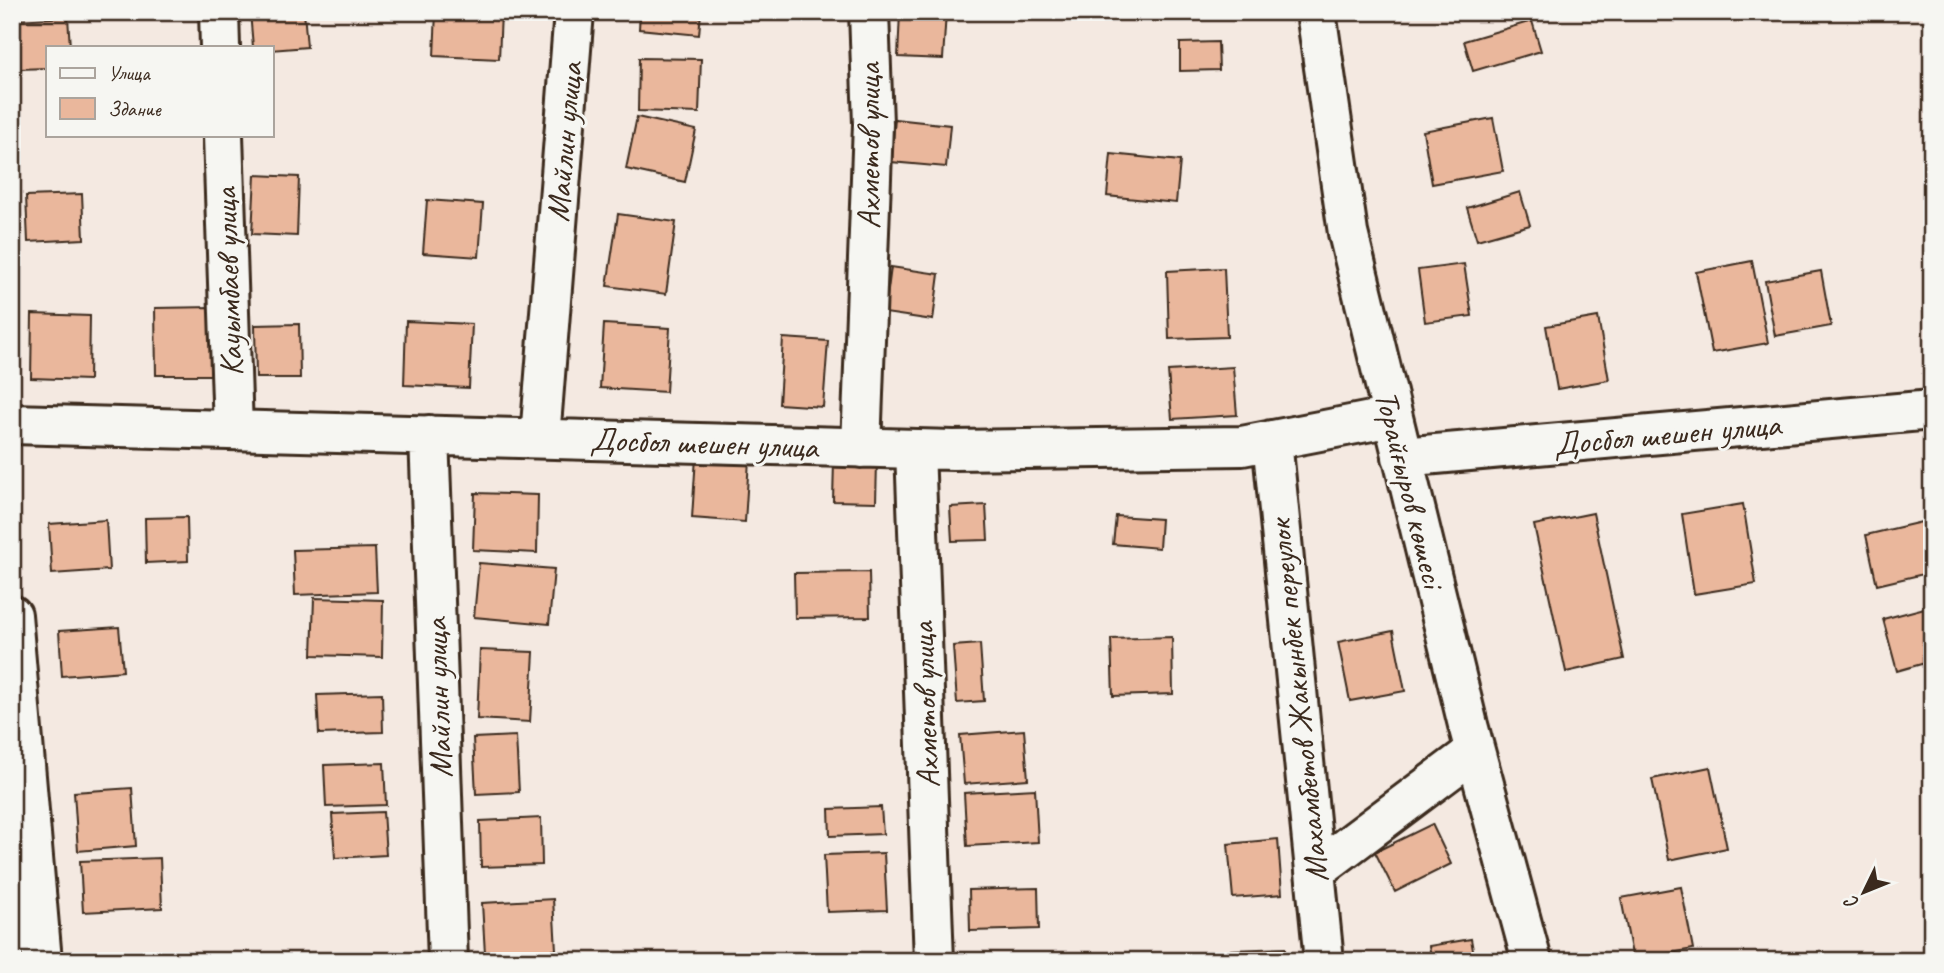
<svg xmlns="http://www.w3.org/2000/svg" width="1944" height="973" font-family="Caveat,sans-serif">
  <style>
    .building { fill: #eab79c; stroke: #3b2a1e; stroke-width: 2 }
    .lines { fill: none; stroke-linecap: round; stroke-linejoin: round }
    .minor-casing { stroke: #3b2a1e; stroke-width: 44 }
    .minor { stroke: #f6f6f2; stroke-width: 38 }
    .labels { text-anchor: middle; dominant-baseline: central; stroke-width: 6; stroke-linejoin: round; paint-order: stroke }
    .street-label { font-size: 33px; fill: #3b2a1e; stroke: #f6f6f2 }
  </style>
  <rect width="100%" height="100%" fill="#f4e9e1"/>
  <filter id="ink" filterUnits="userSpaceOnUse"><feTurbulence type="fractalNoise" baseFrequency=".0143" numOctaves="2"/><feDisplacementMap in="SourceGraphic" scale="14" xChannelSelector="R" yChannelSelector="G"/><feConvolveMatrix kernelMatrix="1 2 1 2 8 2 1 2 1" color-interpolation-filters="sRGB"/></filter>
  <g filter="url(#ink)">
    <path class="building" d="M250,12H304L307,47L271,50V47H253Z
      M436,12H501L499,59L434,56Z
      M640,12H701L699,35L639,29Z
      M900,12H946L943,59L898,57Z
      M68,17L70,47H47V68L20,69L17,20Z
      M1532,21L1541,51L1473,71L1464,41Z
      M1218,42L1219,70L1180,71V43Z
      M639,58L701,59L699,113L638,111Z
      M637,117L696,130L685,182L626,169Z
      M1493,118L1503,171L1432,184L1423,131Z
      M895,119L950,125L946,167L891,162Z
      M1111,154L1180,161L1176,203L1107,196Z
      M255,175L299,177L297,236L252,234Z
      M1520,192L1530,225L1477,240L1467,208Z
      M82,194L84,239L28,242L26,196Z
      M427,200L483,204L479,257L423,253Z
      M618,214L676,222L666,294L607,286Z
      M1752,261L1768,343L1712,353L1696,272Z
      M1464,264L1472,316L1425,322L1418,270Z
      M891,267L939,274L933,320L885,313Z
      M1224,268L1227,337L1169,339L1167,271Z
      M1821,271L1831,326L1775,336L1765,281Z
      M214,307L215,375H156L155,308Z
      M32,314L90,316L89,380L31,378Z
      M1598,317L1609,380L1557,389L1546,326Z
      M406,321L472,324L469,388L404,385Z
      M299,324L300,378H256L255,325Z
      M604,324L670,328L666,392L600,388Z
      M783,338L828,341L823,407L779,404Z
      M1233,367L1237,415L1172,419L1168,371Z
      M696,457L749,460L745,522L692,518Z
      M834,461L877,462L876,502L833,501Z
      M475,493L538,495L537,553L473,550Z
      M1743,504L1756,584L1694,594L1682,514Z
      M986,505L988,540L952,541L950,507Z
      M1593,513L1624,659L1566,672L1534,525Z
      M1116,516L1161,519L1159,548L1113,544Z
      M187,517L188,561L146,563L145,518Z
      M106,520L109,570L52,574L49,524Z
      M1930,520L1932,572L1877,585L1866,535Z
      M375,548L377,592L295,595L293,550Z
      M479,563L554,569L549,624L474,617Z
      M869,572L870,617L795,618L794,573Z
      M314,598L383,600L382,657L312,655Z
      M1932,606V661L1897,671L1883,619Z
      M119,627L123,671L62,676L59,631Z
      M1393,631L1405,691L1350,701L1338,642Z
      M1172,637L1173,694L1113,696L1111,639Z
      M980,644L984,701L957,703L953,646Z
      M480,650L534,652L530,722L477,719Z
      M382,693L383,732L319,734L317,695Z
      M1024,730L1028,779L964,784L960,735Z
      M516,736L519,792L476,794L473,738Z
      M384,763L386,805L326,807L324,765Z
      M1710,767L1727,848L1669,860L1652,779Z
      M132,788L136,846L78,851L74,792Z
      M1035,789L1038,842L967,846L964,793Z
      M881,807L883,834L830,836L829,809Z
      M383,812L386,855L335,858L332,814Z
      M541,818L542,865L481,867L480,821Z
      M1432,824L1451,864L1395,892L1375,852Z
      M1278,839L1282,894L1233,898L1228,844Z
      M884,853L887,910L827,912L824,855Z
      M160,858L162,908L83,912L80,861Z
      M1681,887L1693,949L1633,960L1621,898Z
      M1038,888L1039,929L970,931L969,890Z
      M553,899L556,950L485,954L482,903Z
      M1471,939L1475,961H1432L1429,946Z
      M1285,948V961H1231V950Z"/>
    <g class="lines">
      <g class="minor-casing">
        <path id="minor" d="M219,12L220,47
          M1316,12L1348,233L1468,725L1532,961
          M223,135L233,430
          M12,424L953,450L1242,446L1392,417
          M429,435L448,961
          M540,438L574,12
          M1272,440L1324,961
          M861,448L873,124L869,12
          M915,449L934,961
          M1402,457L1932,410
          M12,615L42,961
          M1315,871L1475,751"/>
      </g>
      <use href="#minor" class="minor"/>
    </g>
  </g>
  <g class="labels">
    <g class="street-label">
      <text transform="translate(564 142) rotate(-85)">Майлин улица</text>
      <text transform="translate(869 146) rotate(-90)">Ахметов улица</text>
      <text transform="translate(228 282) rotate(-92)">Кауымбаев улица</text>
      <text transform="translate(1667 434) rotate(-5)">Досбол шешен улица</text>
      <text transform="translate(704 443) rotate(2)">Досбол шешен улица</text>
      <text transform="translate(1410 489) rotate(76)">Торайғыров көшесі</text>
      <text transform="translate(438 698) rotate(-92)">Майлин улица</text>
      <text transform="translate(1298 701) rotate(-96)">Махамбетов Жакынбек переулок</text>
      <text transform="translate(925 705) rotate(-92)">Ахметов улица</text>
    </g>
  </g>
  <rect width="1944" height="973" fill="none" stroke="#f6f6f2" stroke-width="42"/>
  <rect x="21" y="21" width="1902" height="931" fill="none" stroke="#3b2a1e" stroke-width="2.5" filter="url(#ink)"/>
  <rect x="46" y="46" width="228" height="91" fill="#f6f6f2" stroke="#aba49d" stroke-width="2"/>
  <rect x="60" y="68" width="35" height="10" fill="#f6f6f2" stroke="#aba49d" stroke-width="2"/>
  <text x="108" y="80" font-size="21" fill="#3b2a1e">Улица</text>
  <rect x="60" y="98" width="35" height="21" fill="#eab79c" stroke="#aba49d" stroke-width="2"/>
  <text x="108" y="116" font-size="21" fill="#3b2a1e">Здание</text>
  <g transform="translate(1864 892) rotate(227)" stroke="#f6f6f2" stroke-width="5" paint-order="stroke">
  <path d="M0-5L12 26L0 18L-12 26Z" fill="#3b2a1e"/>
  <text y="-10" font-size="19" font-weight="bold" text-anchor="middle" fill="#3b2a1e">С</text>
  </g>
</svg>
